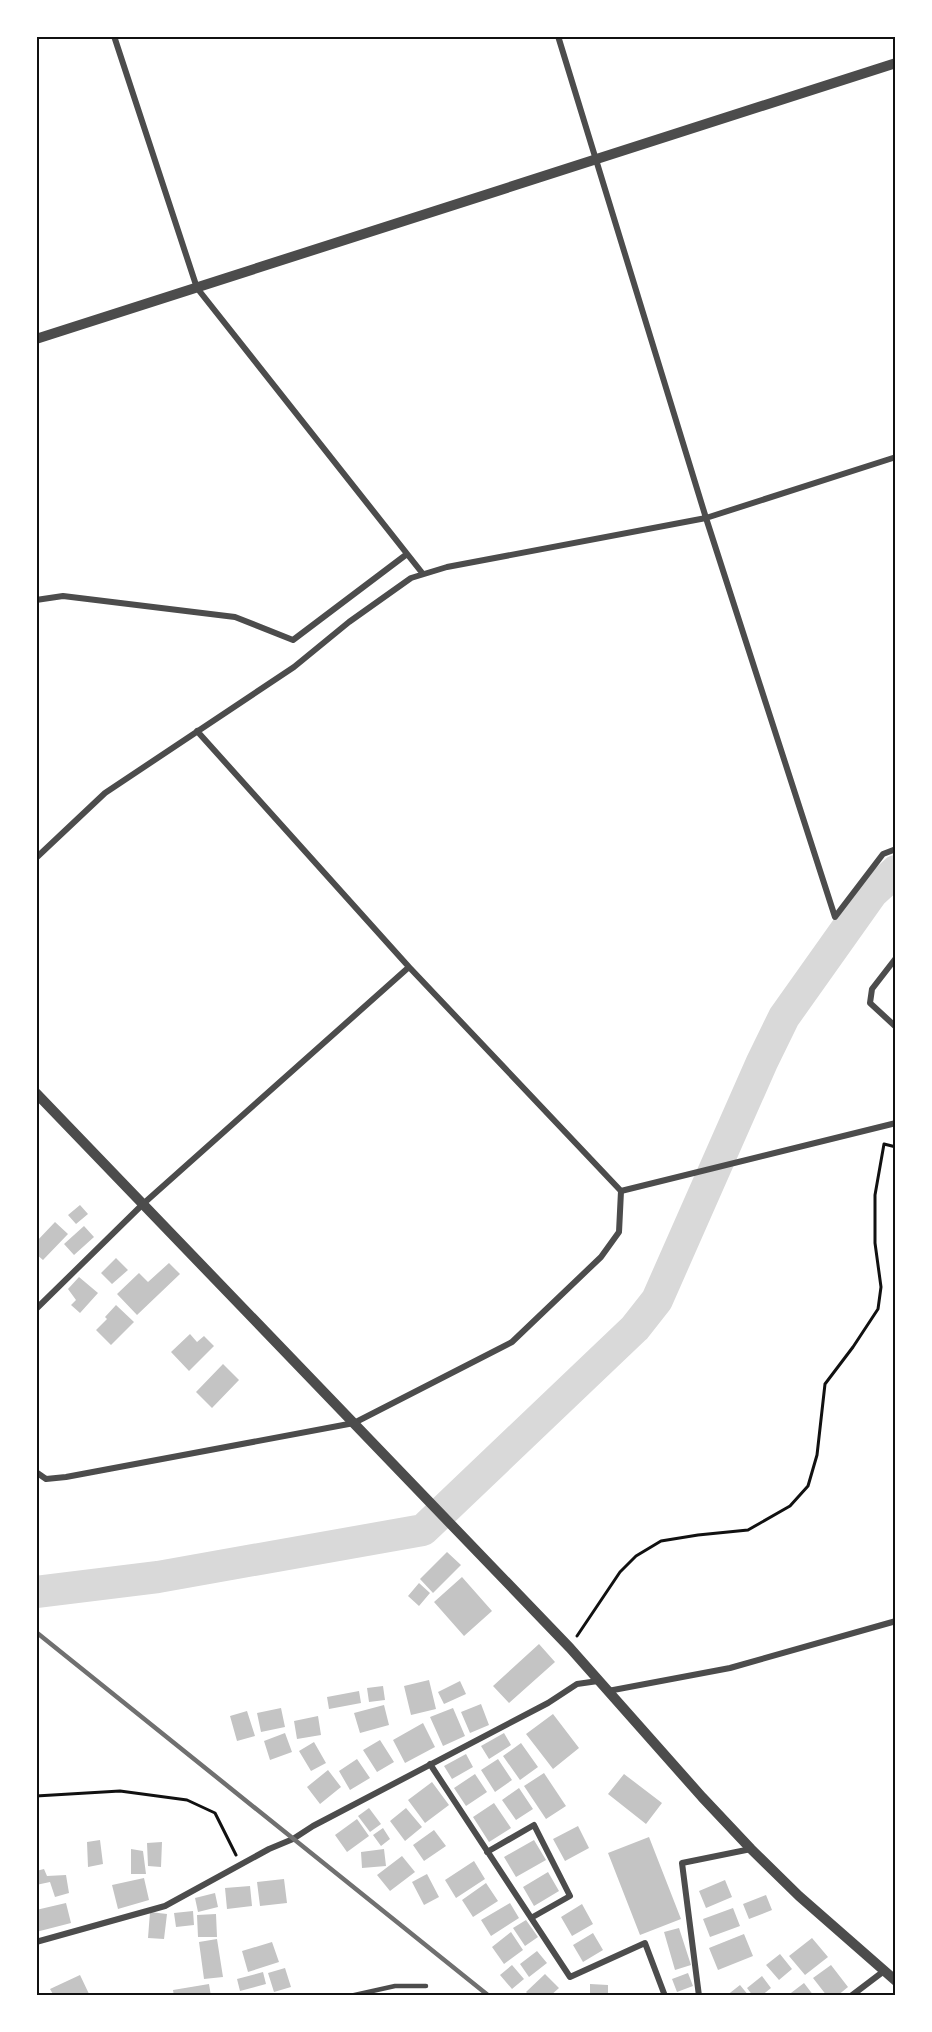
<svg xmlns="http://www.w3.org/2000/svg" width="932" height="2032" font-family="Ubuntu,sans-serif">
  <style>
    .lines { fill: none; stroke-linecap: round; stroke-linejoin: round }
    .river { stroke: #d9d9d9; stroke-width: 32 }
    .building { fill: #c4c4c4 }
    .path { stroke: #111; stroke-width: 3 }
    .service { stroke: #4c4c4c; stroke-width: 4.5 }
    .minor { stroke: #4c4c4c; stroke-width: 6 }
    .tertiary { stroke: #4c4c4c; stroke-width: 10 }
    .rail { stroke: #707070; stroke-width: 4.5 }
    .neatline { fill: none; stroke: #111; stroke-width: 2 }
  </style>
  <rect width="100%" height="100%" fill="#fff"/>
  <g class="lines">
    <path class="river" d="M36,1592L158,1577L423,1530L635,1328L657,1300L762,1062L784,1017L872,893L896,871"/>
  </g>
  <path class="building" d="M80,1205L88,1214L76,1224L68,1215Z
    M55,1222L68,1234L43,1260L36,1254V1242Z
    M84,1226L94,1237L74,1255L64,1244Z
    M116,1258L128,1270L112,1284L101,1273Z
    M169,1263L180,1274L137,1315L117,1294L139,1273L148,1282Z
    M79,1277L98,1293L80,1313L71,1305L76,1300L68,1289Z
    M116,1305L134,1322L111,1345L96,1330L107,1319L105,1317Z
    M190,1334L197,1342L204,1336L214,1346L189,1371L171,1352Z
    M223,1364L239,1380L212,1408L196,1392Z
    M447,1552L461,1565L433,1593L420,1579Z
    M462,1577L492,1611L464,1636L434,1602Z
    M419,1583L430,1593L419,1606L408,1596Z
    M539,1644L555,1662L509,1703L493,1686Z
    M429,1680L436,1709L411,1715L404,1686Z
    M460,1681L466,1694L444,1704L438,1692Z
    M383,1686L385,1700L369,1702L367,1688Z
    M359,1691L361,1703L329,1709L327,1697Z
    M481,1704L489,1725L470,1733L461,1712Z
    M384,1705L389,1725L360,1733L354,1713Z
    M281,1708L285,1727L261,1732L257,1713Z
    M453,1708L465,1736L443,1746L430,1717Z
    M247,1711L255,1736L237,1741L230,1716Z
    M553,1714L579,1748L553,1769L526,1734Z
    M318,1716L321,1735L297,1739L294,1721Z
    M423,1723L435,1747L405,1763L393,1740Z
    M285,1733L292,1752L270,1760L264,1741Z
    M504,1733L511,1745L489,1759L481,1746Z
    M380,1740L394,1762L377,1772L363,1750Z
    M314,1742L326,1763L311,1771L299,1751Z
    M521,1743L538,1767L520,1780L503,1756Z
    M466,1754L473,1767L452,1779L444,1766Z
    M357,1759L370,1778L350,1790L339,1771Z
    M498,1759L512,1780L495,1792L481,1770Z
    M328,1770L341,1787L320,1804L307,1787Z
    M544,1773L566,1806L546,1819L524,1786Z
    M475,1774L487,1792L466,1806L454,1788Z
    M624,1774L662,1803L646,1824L608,1794Z
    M432,1782L449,1805L425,1823L408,1800Z
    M519,1788L533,1809L516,1820L502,1800Z
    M494,1803L511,1828L489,1842L473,1817Z
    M369,1808L381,1824L370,1832L358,1816Z
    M406,1808L422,1827L405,1841L390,1821Z
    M357,1819L369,1836L347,1852L335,1835Z
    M578,1826L589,1848L565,1861L553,1839Z
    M383,1828L390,1839L381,1846L373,1835Z
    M434,1830L446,1846L424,1861L413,1845Z
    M649,1837L681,1919L640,1935L608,1853Z
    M100,1840L103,1864L88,1867L87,1842Z
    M534,1840L546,1860L516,1877L504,1857Z
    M162,1842L161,1867L148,1866L147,1843Z
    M131,1849L143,1851L146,1874H131Z
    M384,1849L386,1866L362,1868L361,1852Z
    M402,1856L415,1872L390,1891L377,1875Z
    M474,1861L485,1879L456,1898L445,1880Z
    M44,1869L47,1876L66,1875L69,1893L55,1897L50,1882L36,1885V1871Z
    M548,1872L559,1891L534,1906L523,1887Z
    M427,1874L439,1897L424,1905L412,1882Z
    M144,1878L149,1900L118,1909L112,1885Z
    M284,1879L287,1903L260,1906L257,1882Z
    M725,1880L732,1897L706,1908L699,1891Z
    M486,1883L498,1901L473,1917L462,1900Z
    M250,1886L252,1906L227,1909L225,1888Z
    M215,1893L218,1907L198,1912L195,1898Z
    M766,1895L772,1910L749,1919L743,1904Z
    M66,1903L71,1923L36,1932V1910Z
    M510,1903L519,1918L491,1936L481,1920Z
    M582,1904L593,1924L572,1936L561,1917Z
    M733,1908L740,1926L710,1937L703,1919Z
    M193,1911L194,1925L176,1927L174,1913Z
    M150,1912L167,1914L164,1939L148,1938Z
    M216,1914L217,1937H198L197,1915Z
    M526,1920L538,1937L525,1946L513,1928Z
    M679,1928L691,1965L675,1970L664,1932Z
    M511,1932L523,1950L504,1964L492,1947Z
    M593,1933L603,1950L583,1962L573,1945Z
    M744,1934L753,1956L718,1970L709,1948Z
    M812,1938L828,1957L805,1975L789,1956Z
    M217,1939L223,1977L204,1979L199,1942Z
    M272,1942L279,1962L248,1972L242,1951Z
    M537,1951L547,1963L529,1977L520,1964Z
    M780,1954L792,1969L779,1980L766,1965Z
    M512,1965L524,1979L512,1989L500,1975Z
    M831,1965L848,1987L837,1996H827L813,1978Z
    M285,1968L291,1987L274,1992L268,1973Z
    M263,1972L266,1984L240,1991L237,1979Z
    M688,1973L693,1986L677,1992L672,1979Z
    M545,1974L559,1988L550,1996H530L526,1992Z
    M80,1975L90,1996H54L50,1989Z
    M762,1976L771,1988L761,1996H753L747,1988Z
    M804,1983L814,1996H787Z
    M209,1984L211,1996H174L173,1990Z
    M590,1984L608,1985V1996H590Z
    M740,1985L749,1996H726Z"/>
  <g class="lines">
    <path class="path" d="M577,1636L620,1572L636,1556L661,1541L698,1535L748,1530L790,1506L808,1486L817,1455L825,1384L853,1347L878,1309L881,1287L875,1243V1195L884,1144L896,1147
      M36,1796L120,1791L187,1800L215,1813L236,1855"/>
    <path class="service" d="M350,1996L395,1986H426"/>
    <path class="minor" d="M114,36L197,288L423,574
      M558,36L706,518L835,917L883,854L896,849
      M36,600L63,596L235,617L293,640L407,554
      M36,858L105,793L294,667L349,622L411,578L447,567L706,518L896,457
      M896,958L872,989L870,1003L896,1027
      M621,1191L896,1123
      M36,1309L143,1204L409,967
      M36,1472L46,1479L66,1477L354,1423L512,1342L601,1257L619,1232L621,1191L409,967L197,731
      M608,1691L730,1668L896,1621
      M430,1764L570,1977L645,1943L665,1996
      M487,1852L534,1825L570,1896L531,1918
      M36,1942L165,1906L269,1849L293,1839L313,1826L548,1703L577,1684L598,1681
      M699,1996L682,1863L751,1849
      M851,1996L884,1971"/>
    <path class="tertiary" d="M36,339L896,63
      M36,1093L570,1648L702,1797L751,1849L799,1896L896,1981"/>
    <path class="rail" d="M36,1632L489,1996"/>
  </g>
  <rect width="932" height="2032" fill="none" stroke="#ffffff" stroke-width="75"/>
  <rect x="38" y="38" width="856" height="1956" class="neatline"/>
</svg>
